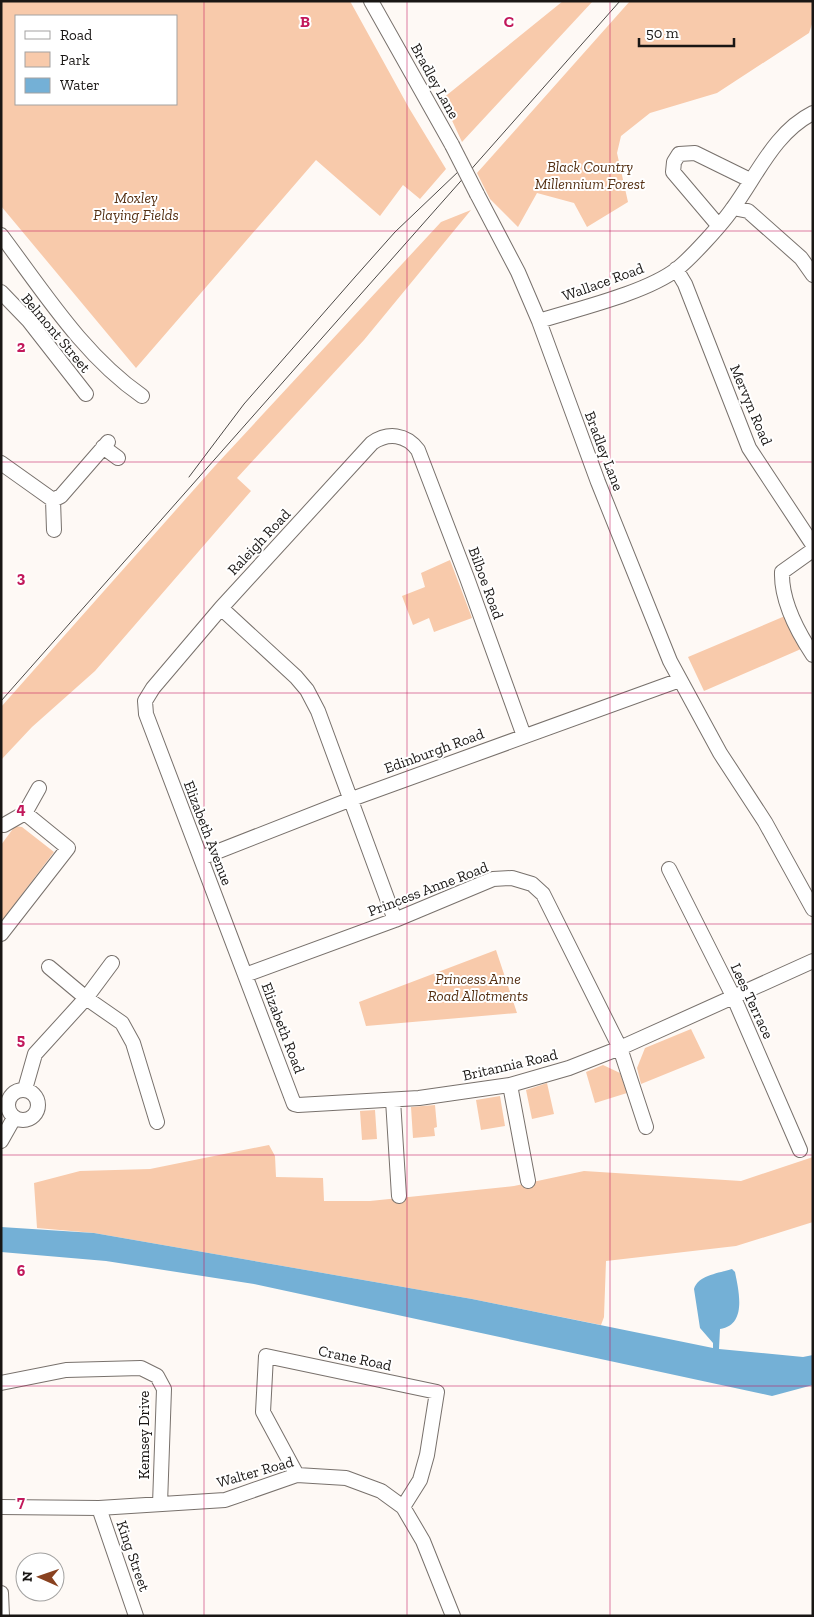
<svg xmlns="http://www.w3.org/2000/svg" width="814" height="1617" font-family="'Zilla Slab',serif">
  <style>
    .green { fill: #f8caab; fill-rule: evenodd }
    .water { fill: #74b0d6 }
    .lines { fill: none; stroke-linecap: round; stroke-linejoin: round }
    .minor-casing { stroke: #78716c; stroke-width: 16 }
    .minor { stroke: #fff; stroke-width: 14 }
    .tram { stroke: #4c4947; stroke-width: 1 }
    .minor-bridge-casing { stroke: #78716c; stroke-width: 16; stroke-linecap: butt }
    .minor-bridge { stroke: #fff; stroke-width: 14 }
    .grid { fill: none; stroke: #c2185b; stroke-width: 1; stroke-opacity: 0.55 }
    .labels { text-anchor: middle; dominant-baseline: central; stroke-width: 4; stroke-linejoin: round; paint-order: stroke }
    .street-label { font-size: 15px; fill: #191614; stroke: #fff }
    .park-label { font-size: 15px; font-style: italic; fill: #553013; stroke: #fff }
    .grid-label { font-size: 16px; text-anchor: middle; font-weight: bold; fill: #c2185b; stroke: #fff; stroke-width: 4; stroke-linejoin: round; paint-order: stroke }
  </style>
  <rect width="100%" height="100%" fill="#fef9f5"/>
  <path class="green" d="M1,1H350L409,108L446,169L420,199L403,185L380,216L316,160L136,368L1,206ZM16,16H176V104H16Z
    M563,1H593L462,142L442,99Z
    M630,1H813V21L809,33L717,93L650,113L621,136L617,153L628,202L587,227L574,203L537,193L518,227L490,199L477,173Z
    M471,210L364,340L237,478L251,491L95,671L32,727L1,760V707L214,467L441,222Z
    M450,560L472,618L434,632L429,618L413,625L402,596L425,587L421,573Z
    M785,616L801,649L704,691L688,657Z
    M15,826L22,827L54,852L1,922V845Z
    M496,950L517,1013L366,1026L359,1002Z
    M691,1029L705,1058L641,1084L637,1068L645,1048Z
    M603,1065L620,1073L627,1093L595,1103L586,1072Z
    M547,1083L554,1114L532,1119L526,1090Z
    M500,1096L505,1126L481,1130L476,1100Z
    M435,1105L437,1127L434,1128L435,1136L413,1138L411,1107Z
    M375,1110L377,1139L362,1140L360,1111Z
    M269,1145L275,1156L276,1177L323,1178L324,1201H370L514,1186L584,1171L741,1181L813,1157V1222L736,1246L606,1261L604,1317L601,1325L472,1299L94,1233L37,1228L34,1183L80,1171L150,1169Z"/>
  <path class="water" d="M1,1227L94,1233L472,1299L713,1348V1343L700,1328L694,1289C698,1275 720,1273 732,1269L735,1272C739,1292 747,1325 720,1329L719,1349L803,1357L813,1355V1385L772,1396L254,1284L106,1261L1,1252Z"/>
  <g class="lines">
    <g class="minor-casing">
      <path id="minor" d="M371,1L452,145
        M477,194L518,272L539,321L598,482L670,661L720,753L765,822L813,909
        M733,208L748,211L801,258L813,275
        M718,225L673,172L674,162L679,154L695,153L750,180
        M1,235C44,292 83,355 142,396
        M676,269L685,284L749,448L813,545
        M1,292L29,321L86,394
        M539,321C577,309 646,293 677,269C691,258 723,223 733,208C757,175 775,132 813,113
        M103,447L118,458
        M1,463L53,500L61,496L108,442
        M53,500L54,530
        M813,550L782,572C781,601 797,631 813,655
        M221,608L296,677L307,690L318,711L395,920
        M524,736L467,578L418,450C406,434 388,432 372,443L221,608L153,688L145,701L146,714L294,1104L298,1105L419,1098L510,1085L569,1068L620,1048L813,961
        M4,825L25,813L39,788
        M201,858L349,800L680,680
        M669,869L734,998L800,1150
        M1,934L68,848L25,813
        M49,967L86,998L122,1023L133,1043L157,1122
        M245,975L395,920L493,879L512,878L532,884L543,894L620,1048L646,1127
        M510,1085L528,1181
        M25,1089L35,1054L86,998L112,963
        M8 1105a15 15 0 1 1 30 0a15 15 0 1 1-30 0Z
        M393,1100L399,1196
        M1,1141L14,1118
        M1,1383L66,1370L141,1368L157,1376L164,1389L160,1504
        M297,1475L263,1412L266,1356L437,1392L427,1455L420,1480L403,1507
        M1,1507L99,1508L225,1500L297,1475L346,1478L381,1491L403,1507L423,1541L453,1616
        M99,1508L136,1616
        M1,1593L2,1616"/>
    </g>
    <use href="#minor" class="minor"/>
    <path class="tram" d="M189,477L244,404L355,277L395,232L460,170
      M1,701L620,1"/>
    <g class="minor-bridge-casing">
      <path id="minor-bridge" d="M452,145L477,194"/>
    </g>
    <use href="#minor-bridge" class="minor-bridge"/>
  </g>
  <path class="grid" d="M204,1V1616M407,1V1616M610,1V1616M1,231H813M1,462H813M1,693H813M1,924H813M1,1155H813M1,1386H813"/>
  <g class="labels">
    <g class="street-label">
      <text transform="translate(435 81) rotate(61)">Bradley Lane</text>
      <text transform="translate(603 282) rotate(-20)">Wallace Road</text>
      <text transform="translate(56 333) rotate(50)">Belmont Street</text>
      <text transform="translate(751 405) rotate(67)">Mervyn Road</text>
      <text transform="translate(604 451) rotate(69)">Bradley Lane</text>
      <text transform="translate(259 542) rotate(-47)">Raleigh Road</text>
      <text transform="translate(486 583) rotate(70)">Bilboe Road</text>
      <text transform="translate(434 751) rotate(-20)">Edinburgh Road</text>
      <text transform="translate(208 833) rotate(69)">Elizabeth Avenue</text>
      <text transform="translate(428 889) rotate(-21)">Princess Anne Road</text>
      <text transform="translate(752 1001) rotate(65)">Lees Terrace</text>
      <text transform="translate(283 1028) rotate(69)">Elizabeth Road</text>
      <text transform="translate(510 1065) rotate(-13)">Britannia Road</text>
      <text transform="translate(355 1358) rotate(12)">Crane Road</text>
      <text transform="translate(144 1435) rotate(-90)">Kemsey Drive</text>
      <text transform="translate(255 1472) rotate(-16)">Walter Road</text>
      <text transform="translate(133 1556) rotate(71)">King Street</text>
    </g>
    <g class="park-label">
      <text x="590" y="167">Black Country<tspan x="590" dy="17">Millennium Forest</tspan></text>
      <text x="136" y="198">Moxley<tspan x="136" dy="17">Playing Fields</tspan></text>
      <text x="478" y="979">Princess Anne<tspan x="478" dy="17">Road Allotments</tspan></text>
    </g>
  </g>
  <g class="grid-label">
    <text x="305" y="27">B</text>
    <text x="509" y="27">C</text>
    <text x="21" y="352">2</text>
    <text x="21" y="583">3</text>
    <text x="21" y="814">4</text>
    <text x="21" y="1045">5</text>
    <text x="21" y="1276">6</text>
    <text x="21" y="1507">7</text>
  </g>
  <rect width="814" height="1617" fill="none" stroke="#191614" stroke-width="5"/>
  <rect x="15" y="15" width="162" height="90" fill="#ffffff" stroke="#a3a2a1"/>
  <rect x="25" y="31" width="25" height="8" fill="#ffffff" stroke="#a3a2a1"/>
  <text x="60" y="40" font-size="15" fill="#191614">Road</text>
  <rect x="25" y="52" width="25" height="15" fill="#f8caab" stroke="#a3a2a1"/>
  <text x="60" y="65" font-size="15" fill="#191614">Park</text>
  <rect x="25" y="78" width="25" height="15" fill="#74b0d6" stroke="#a3a2a1"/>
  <text x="60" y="90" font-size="15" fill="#191614">Water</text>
  <g transform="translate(40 1577) rotate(272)"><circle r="24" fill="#ffffff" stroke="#a3a2a1"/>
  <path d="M0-4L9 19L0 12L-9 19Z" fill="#894220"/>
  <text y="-8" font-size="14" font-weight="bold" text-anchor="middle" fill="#191614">N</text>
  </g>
  <path d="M639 38v8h95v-8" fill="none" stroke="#191614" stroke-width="2.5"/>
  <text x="646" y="38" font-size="15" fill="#191614" stroke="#ffffff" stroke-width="4" paint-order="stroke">50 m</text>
</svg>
